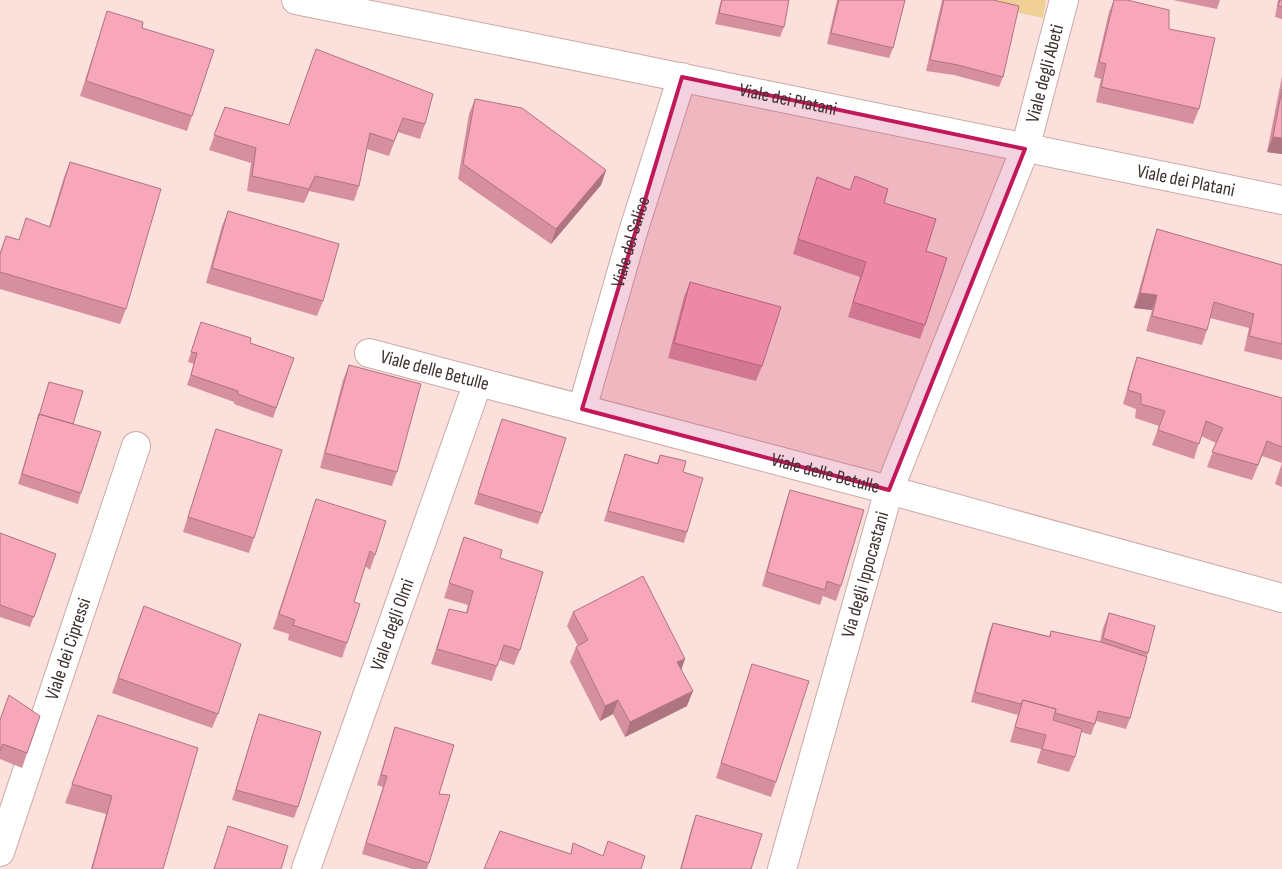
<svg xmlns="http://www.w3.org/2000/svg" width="1282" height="869" font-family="'Sofia Sans Condensed',sans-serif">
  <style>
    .green { fill: #f0d094 }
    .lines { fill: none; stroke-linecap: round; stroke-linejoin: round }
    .minor-casing { stroke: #caaaa4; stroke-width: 30 }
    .minor { stroke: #fff; stroke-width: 28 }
    .wall { fill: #d58f9f }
    .shaded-wall { fill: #ae7482 }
    .building { fill: #f8a6b9; stroke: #ae7482 }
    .marked { fill: #c2185b; fill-opacity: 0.2; stroke: #c2185b; stroke-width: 4; stroke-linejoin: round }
    .labels { text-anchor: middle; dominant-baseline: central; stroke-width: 5; stroke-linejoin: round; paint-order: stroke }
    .street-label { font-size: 19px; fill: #3e312f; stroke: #fbe0db }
  </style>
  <rect width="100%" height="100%" fill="#fbe0db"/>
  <path class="green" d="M962,0H1046L1043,18Z"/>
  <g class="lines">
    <g class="minor-casing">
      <g id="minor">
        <path id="s1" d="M296,0C625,65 953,134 1282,200"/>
        <path id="s2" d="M369,353L889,490L1282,598"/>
        <path id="s3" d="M582,409L633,232L682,77"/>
        <path id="s4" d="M0,852L136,446"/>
        <path id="s5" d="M306,869L478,382"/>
        <path id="s6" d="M782,869L889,490L1025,149L1064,0"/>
      </g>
    </g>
    <use href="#minor" class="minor"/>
  </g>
  <path class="wall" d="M721,0H789L784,27L780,37L715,24Z
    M837,0H905L893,48L889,58L827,44Z
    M942,0H993L1003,77L999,87L954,75L926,71Z
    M1114,0L1169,29L1199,109L1193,124L1096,102L1101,79L1094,77L1109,12Z
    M1173,0H1220L1217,9Z
    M1278,0H1282V19L1275,17Z
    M107,11L142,28L192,116L187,131L80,96Z
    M316,49L425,124L420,139L398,132L389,156L367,149L359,186L354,201L309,191L304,203L247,191L251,163L209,150L225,107L289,125Z
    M1282,76V154L1267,152Z
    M475,99L606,170L601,185L551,244L458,179L469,114Z
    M70,162L126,309L120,324L0,289V252L6,236L19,240L26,218L49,227L64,177Z
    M817,177L884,203L926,251L925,325L920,339L848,317L860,277L793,254L812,192Z
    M228,211L323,301L317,316L206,283L222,226Z
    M1157,229L1282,265V360L1244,351L1249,328L1210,318L1207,330L1202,345L1146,331L1152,310L1134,308L1152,244Z
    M690,282L762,366L756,381L668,358L684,297Z
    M197,333L250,343L294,358L273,418L234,404V402L187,385L194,364L188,362Z
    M1137,357L1282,398V487L1275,484L1282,463L1262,456L1252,480L1207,467L1216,443L1201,436L1194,459L1152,445L1159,426L1135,418L1136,409L1123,404L1132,372Z
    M349,365L397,472L392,486L320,468L343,380Z
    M49,382L73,424L81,493L78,504L18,484Z
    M502,419L542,513L538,524L474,504Z
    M216,429L254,538L249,553L183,532Z
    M625,454L657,463L660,455L683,472L687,532L684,543L604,521Z
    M790,490L841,586L836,601L823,596L820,605L762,586L785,505Z
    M316,499L375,555L370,570L365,566L354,602L347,643L342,658L288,640L289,634L273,629Z
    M0,533L56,554L30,627L0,617Z
    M464,537L500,558L520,650L514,665L499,660L492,681L431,664L449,609L466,613L468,605L444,598Z
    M144,606L218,714L212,728L112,693Z
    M573,612L681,670L687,706L625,737L613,714L600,721L570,662L576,647L578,646L567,626Z
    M1109,613L1148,653L1130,718L1126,729L1096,721L1091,735L1081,732L1075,757L1069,772L1037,763L1041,749L1010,742L1018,715L971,702L989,633L993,623L1049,636L1051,631L1100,642L1103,628Z
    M752,664L776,782L771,797L716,778Z
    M259,714L298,807L294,818L232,800Z
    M98,715L163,869H91L106,814L65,803Z
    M40,716L22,768L0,759V720Z
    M395,727L439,794L429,863L427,869H412L362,854L383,787L377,785Z
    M696,815L751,869H680L692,826Z"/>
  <path class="shaded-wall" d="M1273,137L1282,138V154L1267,152Z
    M606,170L601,185L551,244L556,229Z
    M315,176L309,191L304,203L309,189Z
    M1140,293L1157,295L1152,310L1134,308Z
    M685,659L680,674L677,662Z
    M693,691L687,706L625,737L630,722Z
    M618,700L613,714L600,721L605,706Z"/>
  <path class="building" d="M722,0H789L784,27L719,13Z
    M839,0H905L893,48L831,33Z
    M944,0H993L1019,6L1003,77L958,65L930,60Z
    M1114,0H1127L1169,10V29L1215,38L1199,109L1101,87L1106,64L1099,62Z
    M1280,0H1282V7L1278,6Z
    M107,11L143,22L142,28L214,50L192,116L86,81Z
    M316,49L433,94L425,124L403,118L394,141L370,133L359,186L315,176L309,189L252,176L256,148L214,135L225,107L289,125Z
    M1282,89V138L1273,137Z
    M475,99L522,108L606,170L556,229L463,164Z
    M70,162L161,189L126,309L0,272V255L6,236L19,240L26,218L50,227Z
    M855,176L888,189L884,203L936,219L926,251L947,258L925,325L853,302L866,262L798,239L817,177L850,190Z
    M228,211L339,244L323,301L212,268Z
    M1157,229L1282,265V344L1249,336L1254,314L1214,302L1207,330L1152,316L1157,295L1140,293Z
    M690,282L781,307L762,366L674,343Z
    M201,322L251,338L250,343L294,358L276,408L238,394V391L191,375L197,353L191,352Z
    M1137,357L1282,398V447L1267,441L1258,465L1212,452L1223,428L1206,421L1199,444L1158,430L1165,411L1141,404V394L1128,390Z
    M349,365L421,384L397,472L325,453Z
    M49,382L83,391L73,424L39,414L38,419Z
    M39,414L101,432L81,493L22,474Z
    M502,419L566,438L542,513L478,493Z
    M216,429L282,450L254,538L188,517Z
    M625,454L658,464L660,455L686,461L683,472L703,478L687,532L608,511Z
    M790,490L864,510L841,586L827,581L825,590L767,572Z
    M316,499L386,521L375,555L370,551L354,602L360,604L347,643L293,625L295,620L279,614Z
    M0,533L56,554L34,617L0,605Z
    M464,537L502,550L500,558L543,572L520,650L504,645L497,666L437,649L449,609L467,613L473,591L449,583Z
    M643,576L685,659L677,662L693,691L630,722L618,700L605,706L576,647L588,640L573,612Z
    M144,606L241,644L218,714L118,678Z
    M1109,613L1155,626L1148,653L1103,638Z
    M993,623L1050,637L1051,631L1101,642L1147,657L1130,718L1098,711L1095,724L1055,713L1056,709L1023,700L1021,704L975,692Z
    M752,664L809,681L776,782L721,763Z
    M9,695L40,716L27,753L3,744L0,751V720Z
    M1023,700L1056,709L1053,720L1082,729L1075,757L1042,749L1046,735L1015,727Z
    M259,714L321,732L298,807L236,790Z
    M98,715L198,748L163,869H92L112,796L72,784Z
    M395,727L454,745L439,794L450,795L429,863L366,843L387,776L381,775Z
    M696,815L762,834L751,869H681Z
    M228,826L288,846L281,869H214Z
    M500,831L571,854L573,843L603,856L608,841L645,856L641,869H484Z"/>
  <path class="marked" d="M682,77L1025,149L889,490L582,409Z"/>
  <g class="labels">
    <g class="street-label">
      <text stroke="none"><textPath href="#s6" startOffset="839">Viale degli Abeti</textPath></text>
      <text stroke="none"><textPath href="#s1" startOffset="502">Viale dei Platani</textPath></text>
      <text stroke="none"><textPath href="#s1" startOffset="908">Viale dei Platani</textPath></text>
      <text stroke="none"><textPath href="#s3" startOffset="174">Viale del Salice</textPath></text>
      <text stroke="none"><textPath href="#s2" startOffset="68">Viale delle Betulle</textPath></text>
      <text stroke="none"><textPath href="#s2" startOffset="472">Viale delle Betulle</textPath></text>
      <text stroke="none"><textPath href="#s6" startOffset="306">Via degli Ippocastani</textPath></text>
      <text stroke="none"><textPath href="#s5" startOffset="259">Viale degli Olmi</textPath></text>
      <text stroke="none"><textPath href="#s4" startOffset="214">Viale dei Cipressi</textPath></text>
    </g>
  </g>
</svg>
